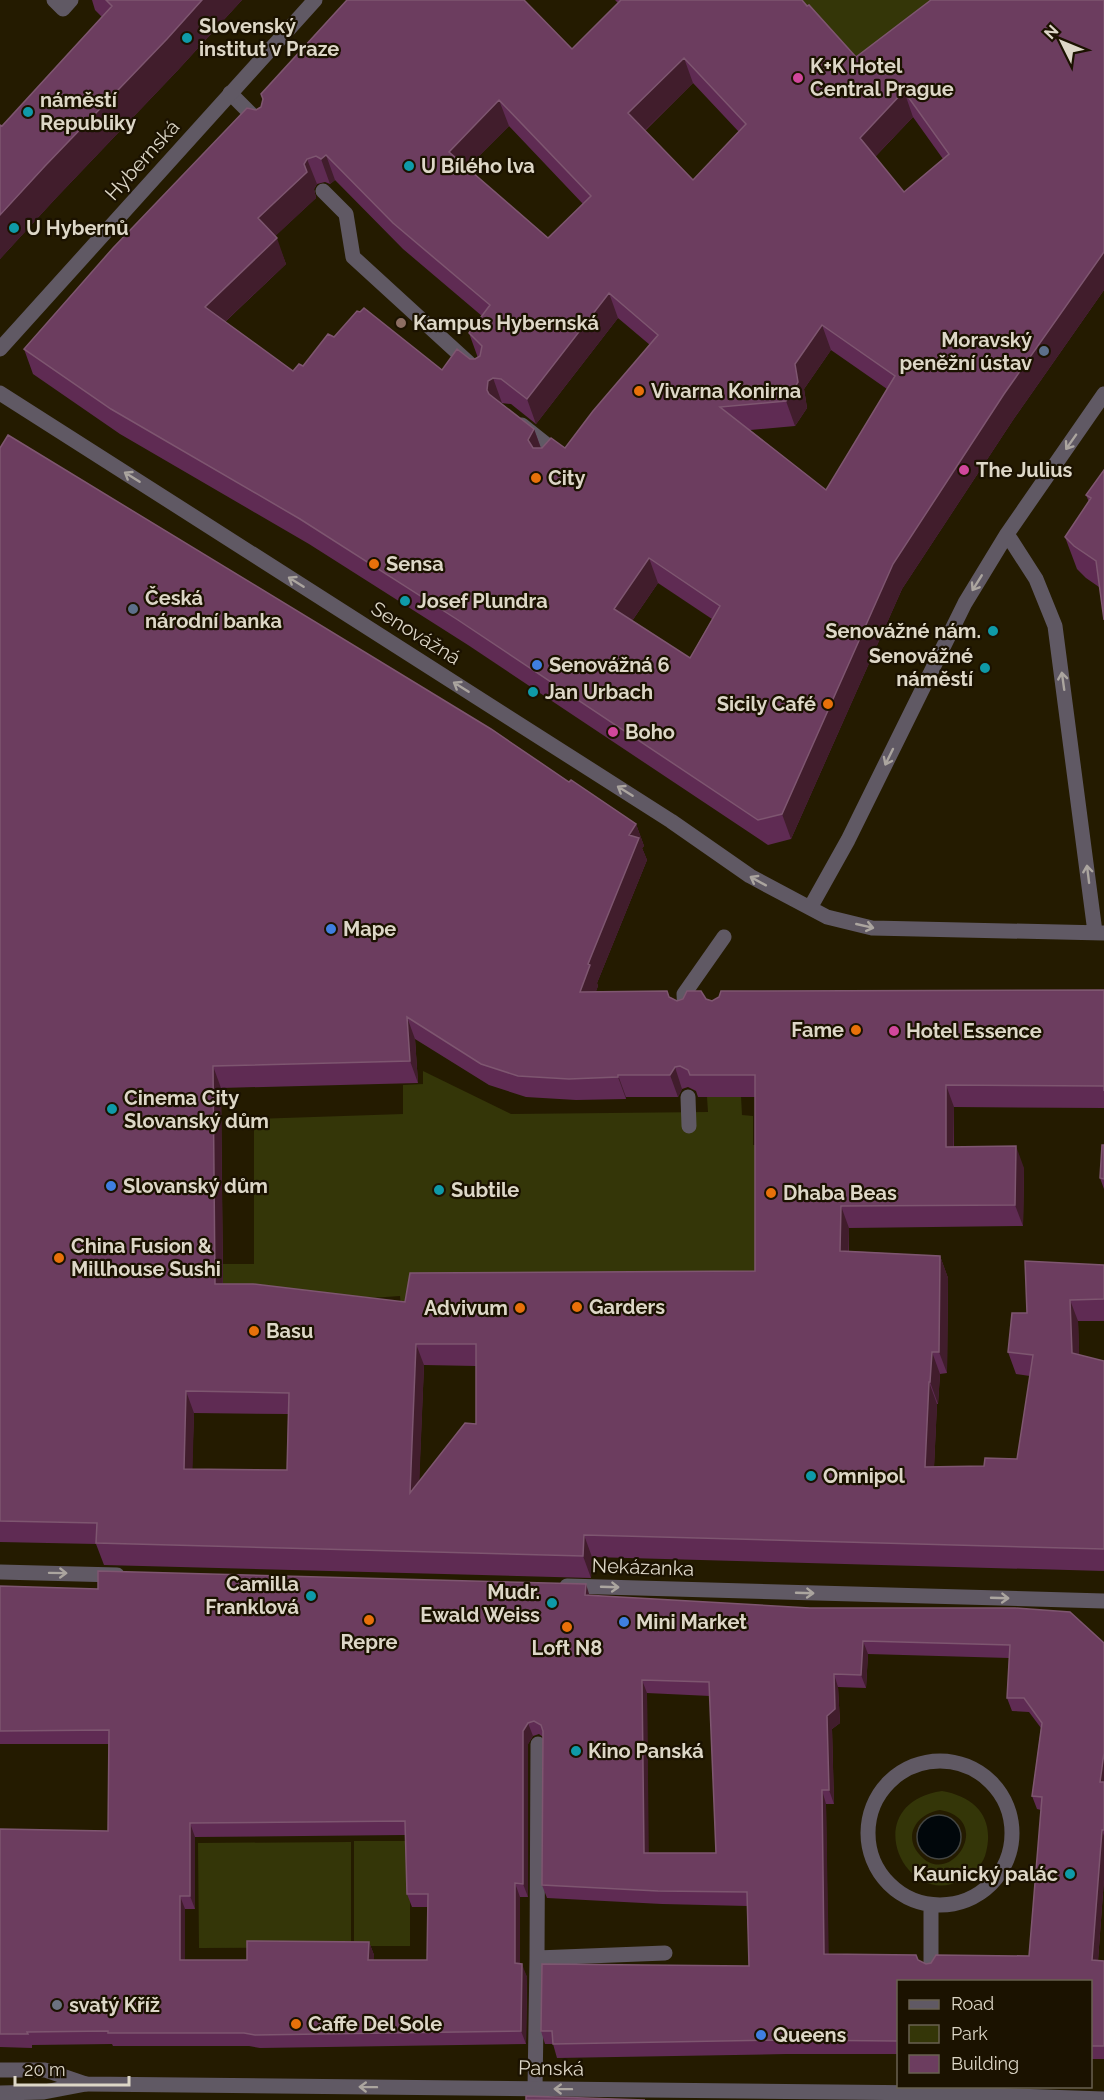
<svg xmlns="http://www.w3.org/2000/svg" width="1104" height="2100" font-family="Raleway,sans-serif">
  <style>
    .green { fill: #343608; fill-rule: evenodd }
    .water { fill: #01070b; stroke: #434543; stroke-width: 1.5 }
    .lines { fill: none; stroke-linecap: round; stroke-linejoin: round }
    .lane { stroke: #605964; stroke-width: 15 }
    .street { stroke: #605964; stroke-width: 15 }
    .wall { fill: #5f2b53; fill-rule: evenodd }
    .shaded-wall { fill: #411d2c }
    .building { fill: #6c3d5f; stroke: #7e5670; stroke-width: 1.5; fill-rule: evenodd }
    .oneway { stroke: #aba59f }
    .culture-dot { fill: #0f9aa8; stroke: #1b1200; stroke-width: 2 }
    .hotel-dot { fill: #d1479c; stroke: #1b1200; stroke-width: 2 }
    .education-dot { fill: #8d6e63; stroke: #1b1200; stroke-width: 2 }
    .service-dot { fill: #5c6f8a; stroke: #1b1200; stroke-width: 2 }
    .food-dot { fill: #e8710a; stroke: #1b1200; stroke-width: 2 }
    .shop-dot { fill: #3f7fe0; stroke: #1b1200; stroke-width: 2 }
    .worship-dot { fill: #6b7280; stroke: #1b1200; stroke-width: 2 }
    .labels { text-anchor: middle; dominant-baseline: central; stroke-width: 4.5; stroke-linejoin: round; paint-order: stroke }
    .poi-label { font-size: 20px; font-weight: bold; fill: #ddd7c7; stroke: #1b1200; text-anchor: start }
    .street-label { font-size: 20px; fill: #ddd7c7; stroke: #1b1200 }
  </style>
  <rect width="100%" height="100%" fill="#241b00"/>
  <path class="green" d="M790,0H973L864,83Z
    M423,1071L511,1114L708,1112L707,1097L741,1096L742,1115L753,1116V1145H763V1272L401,1307L400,1296L221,1308V1264H254V1119L403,1114V1085L423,1084Z
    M942,1791C977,1797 996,1820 985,1856C981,1867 972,1873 963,1879C906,1913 855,1804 942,1791ZM940,1810C996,1820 949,1891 919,1854C902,1834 919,1813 940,1810Z
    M354,1841H410V1946H354Z
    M351,1842V1947L199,1948L198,1843Z"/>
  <path class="water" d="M917 1837a22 22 0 1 1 44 0a22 22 0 1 1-44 0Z"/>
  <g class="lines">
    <path class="lane" d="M54,0L63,9L71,0
      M230,93L260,123
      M323,191L346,214L353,257L470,364
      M522,425L556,452L552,458
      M685,1013L684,994L724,937
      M688,1097L689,1126
      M868 1833a72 72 0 1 1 144 0a72 72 0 1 1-144 0Z
      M537,1958L538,1744
      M931,1968V1905
      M535,2089L537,1958L665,1953
      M0,2093L44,2092L86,2084"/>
    <path class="street" d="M0,349L315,0
      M0,393L671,821L750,876L827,917L872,928L1104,933
      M1007,534L1036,579L1055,626L1095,932
      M810,908L848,840L965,603L1007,534L1104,394
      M0,1572L117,1575
      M567,1586L1104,1601
      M0,2070H45L86,2084L931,2093L1104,2099"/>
  </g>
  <path class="wall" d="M92,0H242L178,70L56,198L0,259V125L2,126L102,17L95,10Z
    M615,0H802L856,57L1104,0V290L1013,420L902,589L791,839L768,845L468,645L309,544L120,434L33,374L24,349L256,110L261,107L263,100L261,94L572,49L618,3ZM693,83L739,132L693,180L645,131ZM913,117L943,159L904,192L875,157ZM509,126L583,204L548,238L467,168ZM335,180L403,249L482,316L469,333L478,358L475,359H470L442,370L334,337L303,366L293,371L225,322L286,264L275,236L316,198L314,189L317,184L325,182L330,184ZM618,318L650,345L565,448H541L534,429L501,403L511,404L536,424ZM831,350L887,389L826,490L750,430L795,426L807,408L804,389ZM658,583L712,619L690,658L632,621Z
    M0,448L569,782L636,824L644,846L642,848L647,860L597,983L598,986L596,991L670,997L677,1001L706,999L712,1001L1104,990V1108L954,1107V1147L1024,1168L1023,1226L849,1228V1251L940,1256L948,1278L947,1373L940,1374L938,1404H937L934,1467L984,1466L1017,1459L1030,1376L1016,1374L1008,1352L1027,1313L1104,1265V1321H1078L1079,1355L1104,1361V1571L592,1557L591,1578L104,1565L96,1544L0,1542ZM415,1039L489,1085L526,1097L576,1100L626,1099V1097H678L682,1089L688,1087L696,1091L698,1097H755V1271L405,1302L223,1284L221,1088L418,1083ZM424,1365L476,1366V1424L419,1481ZM194,1413L288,1414L287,1470L192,1469Z
    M1104,470L1099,587L1086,578L1077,569L1065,537L1089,502L1086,495Z
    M1104,1145V1189L1100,1178Z
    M0,1586L98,1589L590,1595L1104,1643V1879L1098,1961H1104V2059H1090V1982H898V2054H786L557,2058L553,2044H545L541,2031L749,1966L747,1906L662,1904L547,1898L542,1885L543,1737L539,1734L533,1736L528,1744V1897H520V1963L527,1977L526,2044L260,2048L249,2046H113L112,2044L32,2045V2048L0,2047V1829L108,1831L109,1744H0ZM868,1654L1009,1658L1007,1698L1012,1711L1029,1712L1041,1728L1032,1796L1037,1809L1041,1810L1029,1956L926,1964L918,1960L828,1954L826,1804H834L832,1729L840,1723L838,1687L866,1688ZM647,1693L710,1696L716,1853H648ZM405,1835L407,1894L412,1907H428L427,1960H373L374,1955L369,1942L247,1960H185V1909H195V1837Z"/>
  <path class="shaded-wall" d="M202,0H242L178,70L56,198L0,259V215L45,166Z
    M684,58L693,83L637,138L628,113Z
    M904,91L913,117L869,163L860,138Z
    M499,100L509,126L458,177L449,152Z
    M326,155L335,180L330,184L321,159Z
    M307,159L317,184L314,189L316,198L267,244L258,218L304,164Z
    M277,238L286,264L214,332L205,307Z
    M1104,252V290L1013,420L902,589L791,839L782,814L893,564L1004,394Z
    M609,293L618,318L536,424L527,399Z
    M822,325L831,350L804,389L807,408L795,426L786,401L795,364Z
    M493,378L502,403L497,406L487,390L488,381Z
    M534,429L543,454L537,465L528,440Z
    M649,558L658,583L623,634L614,609Z
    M636,824L644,846L642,848L647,860L597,983L598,986L588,1013L580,992L629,835Z
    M407,1017L415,1039L418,1083L410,1061Z
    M213,1066L221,1088L223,1306L215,1284Z
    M675,1067L682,1089L678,1097L670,1075Z
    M618,1075L626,1097V1099L618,1077Z
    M946,1085L954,1107L953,1168L946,1147Z
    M1016,1146L1024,1168L1023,1226L1015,1205Z
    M841,1206L849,1228L848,1272L840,1251Z
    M940,1256L948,1278L947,1373L939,1352Z
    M1070,1300L1078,1321L1080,1375L1072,1353Z
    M416,1344L424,1365L418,1515L410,1493Z
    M932,1352L940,1374L938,1404L930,1382Z
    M929,1382L937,1404L933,1488L925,1467Z
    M186,1391L194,1413L192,1490L184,1469Z
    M584,1535L592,1557L591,1578L583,1556Z
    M586,1584L590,1597L585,1595Z
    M863,1641L868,1654L866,1688L861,1675Z
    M834,1674L838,1687L840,1723L832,1729L834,1804L829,1790L827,1716Z
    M642,1680L647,1693L649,1866L644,1853Z
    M528,1723L533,1736L528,1744V1897L523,1884V1731Z
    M1104,1753V1792L1100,1782Z
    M822,1790L826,1804L829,1967L824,1954Z
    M190,1823L195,1837V1909L190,1896Z
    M1102,1830L1104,1836V1879L1097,1974L1092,1960Z
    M515,1883L520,1897V1977L515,1963Z
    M180,1896L185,1909V1974L180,1960Z
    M369,1942L374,1955L373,1973L368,1960Z
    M522,1964L527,1977L526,2044L521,2031Z"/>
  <path class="building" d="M106,0H202L167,39L45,166L0,215V125L2,126L112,6Z
    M347,0H524L572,49L621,0H802L807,6L809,5L856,57L931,0H1104V252L1004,394L893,564L782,814L758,820L458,620L300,519L111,409L24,349L113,248L247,108L256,110L261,107L263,99L261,94ZM684,58L746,124L693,180L628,113ZM904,91L949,154L904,192L860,138ZM499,100L591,196L548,238L449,152ZM326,155L393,223L490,305L469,333L482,346L480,356L475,359H470L457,349L442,370L364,308L360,312L357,311L334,337L328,334L303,366L299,364L293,371L205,307L277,238L258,218L307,172L304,164L307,159L316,156L321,159ZM609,293L658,335L593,411L565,448L551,438L542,448H533L528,440L534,429L489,394L487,390L488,381L493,378L501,379L527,399ZM822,325L895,376L826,490L720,407L786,401L798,382L795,364ZM649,558L720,606L690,658L614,609Z
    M8,435L491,729L569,782L571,780L636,824L629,835L639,838L588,964L590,965L580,992L667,991L669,997L677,1001L683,999L687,991H701L706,999L712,1001L719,997L721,991L1104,990V1091V1086L946,1085V1147L1016,1146L1015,1205L841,1206L840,1251L940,1256L939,1352H932L930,1382H929L925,1467L984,1466L985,1458L1017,1459L1033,1355L1008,1352L1012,1313H1027L1025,1261L1104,1265V1299L1070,1300L1072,1353L1104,1361V1549L584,1535L583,1556L96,1543L97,1523L0,1521V448ZM407,1017L481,1064L518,1076L569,1079L618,1077V1075H670L675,1067L680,1066L688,1070L690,1075H755V1271L410,1273L405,1302L253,1284H215L213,1066L410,1061ZM416,1344H476V1424L465,1423L410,1493ZM186,1391L289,1393L287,1470L184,1469Z
    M1104,470V620L1096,561L1074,546L1065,537L1091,498L1086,495Z
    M1102,1145H1104V1179L1100,1178Z
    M98,1571L586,1584L585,1595L810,1608H1015L1070,1612L1104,1643V1753L1100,1782H1104V1830H1102L1092,1960L1104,1961V2046H1090V1982H898V2041L782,2040L553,2044L552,2031H541L542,1964L749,1966L747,1892L658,1891L542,1885L543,1731L541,1725L534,1721L528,1723L523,1731V1884L515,1883V1963L522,1964L521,2031L255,2035L244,2033H108V2031L27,2032L28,2034H0V1829L108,1831L109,1730L0,1731V1586L98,1589ZM863,1641L1010,1645L1007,1698H1024L1042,1723L1032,1796L1042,1797L1029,1956L936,1955L931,1963L926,1964L918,1960L916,1955L824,1954L822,1790H829L827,1716L835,1709L834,1674L861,1675ZM642,1680L709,1682L716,1853H644ZM405,1821L407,1894H428L427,1960H368L369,1942L247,1941V1960H180V1896H190V1823Z
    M526,2096L645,2100H526Z"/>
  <defs><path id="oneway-shaft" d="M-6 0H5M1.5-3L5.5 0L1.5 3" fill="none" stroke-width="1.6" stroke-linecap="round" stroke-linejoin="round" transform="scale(1.5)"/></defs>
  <g class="oneway">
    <use href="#oneway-shaft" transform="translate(1071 442) rotate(125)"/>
    <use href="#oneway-shaft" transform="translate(132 477) rotate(-148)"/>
    <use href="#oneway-shaft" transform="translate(296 582) rotate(-148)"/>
    <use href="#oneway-shaft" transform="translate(977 583) rotate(122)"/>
    <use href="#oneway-shaft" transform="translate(1063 681) rotate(-98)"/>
    <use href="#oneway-shaft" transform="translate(461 687) rotate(-148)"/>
    <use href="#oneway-shaft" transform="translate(889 757) rotate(116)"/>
    <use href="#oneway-shaft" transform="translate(625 791) rotate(-148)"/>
    <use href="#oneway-shaft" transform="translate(1088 874) rotate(-97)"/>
    <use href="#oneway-shaft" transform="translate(758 881) rotate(-151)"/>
    <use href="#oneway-shaft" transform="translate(865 926) rotate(13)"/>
    <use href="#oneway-shaft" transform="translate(58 1573) rotate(1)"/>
    <use href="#oneway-shaft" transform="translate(610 1587) rotate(2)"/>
    <use href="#oneway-shaft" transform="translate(805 1593) rotate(2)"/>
    <use href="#oneway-shaft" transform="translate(1000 1598) rotate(2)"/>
    <use href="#oneway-shaft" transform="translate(368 2087) rotate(-179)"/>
    <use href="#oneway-shaft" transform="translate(563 2089) rotate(-179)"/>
  </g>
  <g class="culture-dot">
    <circle cx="187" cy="38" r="6"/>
    <circle cx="28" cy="112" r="6"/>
    <circle cx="409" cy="166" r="6"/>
    <circle cx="14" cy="228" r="6"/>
    <circle cx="405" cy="601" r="6"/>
    <circle cx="993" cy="631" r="6"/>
    <circle cx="985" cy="668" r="6"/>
    <circle cx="533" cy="692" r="6"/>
    <circle cx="112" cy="1109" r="6"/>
    <circle cx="439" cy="1190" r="6"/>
    <circle cx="811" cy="1476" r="6"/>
    <circle cx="311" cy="1596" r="6"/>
    <circle cx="552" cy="1603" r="6"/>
    <circle cx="576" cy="1751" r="6"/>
    <circle cx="1070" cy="1874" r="6"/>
  </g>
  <g class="hotel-dot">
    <circle cx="798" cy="78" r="6"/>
    <circle cx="964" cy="470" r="6"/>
    <circle cx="613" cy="732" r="6"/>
    <circle cx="894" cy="1031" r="6"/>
  </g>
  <circle class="education-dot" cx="401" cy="323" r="6"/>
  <g class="service-dot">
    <circle cx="1044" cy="351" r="6"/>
    <circle cx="133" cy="609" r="6"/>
  </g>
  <g class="food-dot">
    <circle cx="639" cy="391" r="6"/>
    <circle cx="536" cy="478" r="6"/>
    <circle cx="374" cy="564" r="6"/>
    <circle cx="828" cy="704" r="6"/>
    <circle cx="856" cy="1030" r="6"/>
    <circle cx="771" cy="1193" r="6"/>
    <circle cx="59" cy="1258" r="6"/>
    <circle cx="577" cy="1307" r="6"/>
    <circle cx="520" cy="1308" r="6"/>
    <circle cx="254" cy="1331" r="6"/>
    <circle cx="369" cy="1620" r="6"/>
    <circle cx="567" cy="1627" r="6"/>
    <circle cx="296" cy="2024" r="6"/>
  </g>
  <g class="shop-dot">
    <circle cx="537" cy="665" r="6"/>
    <circle cx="331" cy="929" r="6"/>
    <circle cx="111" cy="1186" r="6"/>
    <circle cx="624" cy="1622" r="6"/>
    <circle cx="761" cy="2035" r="6"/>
  </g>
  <circle class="worship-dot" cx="57" cy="2005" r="6"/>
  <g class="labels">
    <g class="poi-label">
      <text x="199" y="26">Slovenský<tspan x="199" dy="23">institut v Praze</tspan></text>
      <text x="810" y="66">K+K Hotel<tspan x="810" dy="23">Central Prague</tspan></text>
      <text x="40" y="100">náměstí<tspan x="40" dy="23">Republiky</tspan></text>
      <text x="421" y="166">U Bílého lva</text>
      <text x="26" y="228">U Hybernů</text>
      <text x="413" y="323">Kampus Hybernská</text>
      <text x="1032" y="340" text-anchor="end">Moravský<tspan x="1032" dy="23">peněžní ústav</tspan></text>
      <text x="651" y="391">Vivarna Konirna</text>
      <text x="976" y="470">The Julius</text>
      <text x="548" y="478">City</text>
      <text x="386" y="564">Sensa</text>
      <text x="145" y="598">Česká<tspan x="145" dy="23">národní banka</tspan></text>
      <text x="417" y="601">Josef Plundra</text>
      <text x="981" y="631" text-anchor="end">Senovážné nám.</text>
      <text x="973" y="656" text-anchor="end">Senovážné<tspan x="973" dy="23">náměstí</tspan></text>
      <text x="549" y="665">Senovážná 6</text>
      <text x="545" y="692">Jan Urbach</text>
      <text x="816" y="704" text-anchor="end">Sicily Café</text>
      <text x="625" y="732">Boho</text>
      <text x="343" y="929">Mape</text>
      <text x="844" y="1030" text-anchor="end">Fame</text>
      <text x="906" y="1031">Hotel Essence</text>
      <text x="124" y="1098">Cinema City<tspan x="124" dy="23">Slovanský dům</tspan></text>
      <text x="123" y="1186">Slovanský dům</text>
      <text x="451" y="1190">Subtile</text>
      <text x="783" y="1193">Dhaba Beas</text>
      <text x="71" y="1246">China Fusion &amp;<tspan x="71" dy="23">Millhouse Sushi</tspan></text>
      <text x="589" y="1307">Garders</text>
      <text x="508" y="1308" text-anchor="end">Advivum</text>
      <text x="266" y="1331">Basu</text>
      <text x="823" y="1476">Omnipol</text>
      <text x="299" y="1584" text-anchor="end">Camilla<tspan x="299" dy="23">Franklová</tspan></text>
      <text x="540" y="1592" text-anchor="end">Mudr.<tspan x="540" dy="23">Ewald Weiss</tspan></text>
      <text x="636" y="1622">Mini Market</text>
      <text x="369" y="1642" text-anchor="middle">Repre</text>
      <text x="567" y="1648" text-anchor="middle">Loft N8</text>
      <text x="588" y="1751">Kino Panská</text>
      <text x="1058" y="1874" text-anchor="end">Kaunický palác</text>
      <text x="69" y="2005">svatý Kříž</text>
      <text x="308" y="2024">Caffe Del Sole</text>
      <text x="773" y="2035">Queens</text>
    </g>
    <g class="street-label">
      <text transform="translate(142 160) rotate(-48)">Hybernská</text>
      <text transform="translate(416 633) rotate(32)">Senovážná</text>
      <text transform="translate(643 1567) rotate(2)">Nekázanka</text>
      <text transform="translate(551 2068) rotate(1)">Panská</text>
    </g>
  </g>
  <rect x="897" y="1980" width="195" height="108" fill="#1b1200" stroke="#696150" stroke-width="1.5"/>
  <rect x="909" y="2000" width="30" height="9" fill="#605964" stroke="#696150" stroke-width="1.5"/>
  <text x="951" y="2010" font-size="18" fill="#ddd7c7">Road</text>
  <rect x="909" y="2025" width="30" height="18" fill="#343608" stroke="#696150" stroke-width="1.5"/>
  <text x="951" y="2040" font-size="18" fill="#ddd7c7">Park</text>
  <rect x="909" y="2055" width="30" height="18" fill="#6c3d5f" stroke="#696150" stroke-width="1.5"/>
  <text x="951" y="2070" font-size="18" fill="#ddd7c7">Building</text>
  <g transform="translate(1062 42) rotate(313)" stroke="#1b1200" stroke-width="4.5" paint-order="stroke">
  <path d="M0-4.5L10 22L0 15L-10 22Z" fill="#ddd7c7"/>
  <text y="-9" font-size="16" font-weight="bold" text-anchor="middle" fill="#ddd7c7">N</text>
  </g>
  <path d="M15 2076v9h114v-9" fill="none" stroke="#ddd7c7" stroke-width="3"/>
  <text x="24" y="2076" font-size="18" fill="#ddd7c7" stroke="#1b1200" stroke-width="4.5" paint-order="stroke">20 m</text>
</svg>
